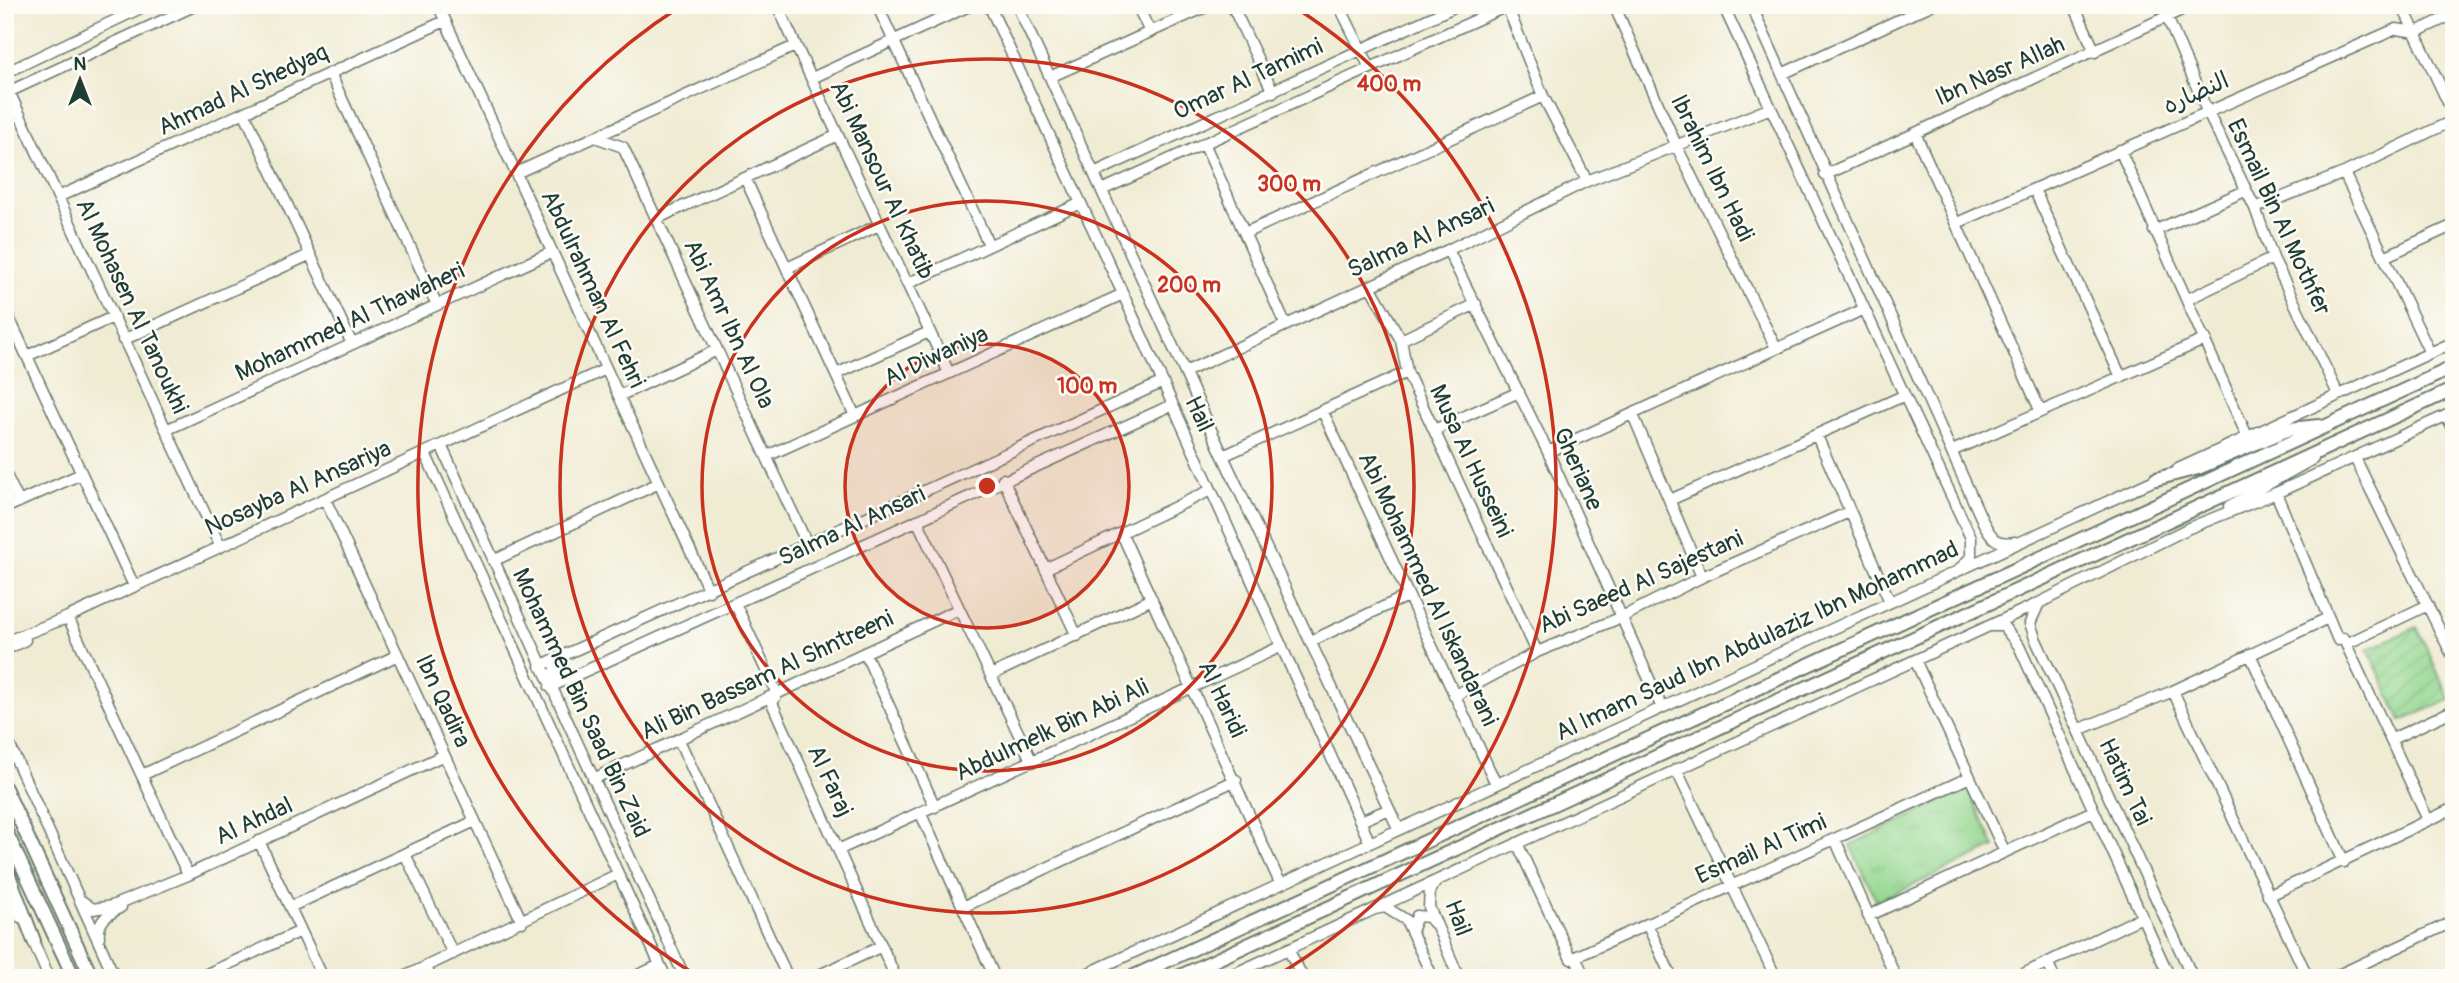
<svg xmlns="http://www.w3.org/2000/svg" width="2459" height="983" font-family="Pangolin,'Playpen Sans Arabic',sans-serif">
  <style>
    .grass { fill: url(#grass-tufts); stroke: #5a8a62; stroke-width: 2 }
    .garden { fill: url(#garden-furrows); stroke: #5a8a62; stroke-width: 2 }
    .lines { fill: none; stroke-linecap: round; stroke-linejoin: round }
    .minor-casing { stroke: #687a6c; stroke-width: 13 }
    .major-casing { stroke: #687a6c; stroke-width: 16 }
    .minor { stroke: #fff; stroke-width: 10 }
    .major { stroke: #fff; stroke-width: 12 }
    .ring { fill: none; stroke: #c8321e; stroke-width: 3.5 }
    .labels { text-anchor: middle; dominant-baseline: central; stroke-width: 5; stroke-linejoin: round; paint-order: stroke }
    .street-label { font-size: 24px; fill: #1f3d34; stroke: #fdfcf7 }
    .centre { fill: #c8321e; stroke: #fdfcf7; stroke-width: 3.5 }
    .ring-label { font-size: 21px; text-anchor: middle; font-weight: bold; fill: #c8321e; stroke: #fdfcf7; stroke-width: 5; stroke-linejoin: round; paint-order: stroke }
  </style>
  <defs>
    <pattern id="grass-tufts" width="24" height="20" patternUnits="userSpaceOnUse" patternTransform="scale(1.75)"><rect width="24" height="20" fill="#94d790"/><path d="M3 7l-1-3M5 7V3M7 7l1-3M15 17l-1-3M17 17v-4M19 17l1-3" fill="none" stroke="#7fb97d"/></pattern>
    <pattern id="garden-furrows" width="10" height="10" patternUnits="userSpaceOnUse" patternTransform="scale(1.75)"><rect width="10" height="10" fill="#94d790"/><path d="M-1 1l2-2M0 10L10 0M9 11l2-2" fill="none" stroke="#7fb97d"/></pattern>
  </defs>
  <rect width="100%" height="100%" fill="#fdfcf7"/>
  <filter id="ink" filterUnits="userSpaceOnUse"><feTurbulence type="fractalNoise" baseFrequency=".0143" numOctaves="2"/><feDisplacementMap in="SourceGraphic" scale="14" xChannelSelector="R" yChannelSelector="G"/><feConvolveMatrix kernelMatrix="1 2 1 2 8 2 1 2 1" color-interpolation-filters="sRGB"/></filter>
  <filter id="wash" filterUnits="userSpaceOnUse"><feTurbulence type="fractalNoise" baseFrequency=".00686" numOctaves="4" result="noise"/><feDisplacementMap in="SourceGraphic" scale="28" xChannelSelector="R" yChannelSelector="G"/><feGaussianBlur stdDeviation="1.57" result="paint"/><feColorMatrix in="noise" values="0 0 0 0 0 0 0 0 0 0 0 0 0 0 0 0 0 1.4 0 .05"/><feComposite in="paint" operator="in"/></filter>
  <g filter="url(#wash)">
    <rect width="100%" height="100%" fill="#f0ebd3"/>
    <path class="grass" d="M1968,789L1995,847L1877,902L1850,845Z"/>
    <path class="garden" d="M2417,627L2450,700L2401,721L2368,649Z"/>
  </g>
  <g filter="url(#ink)">
    <g class="lines">
      <g class="minor-casing">
        <path id="minor" d="M438,5L709,591
          M777,5L949,373
          M877,5L989,245
          M989,5L1123,294L1369,841
          M1017,5L1223,456L1398,828
          M1137,5L1150,32
          M1232,5L1273,92
          M1339,5L1370,68
          M1614,5L1677,147L1776,348
          M1723,5L1971,538V557L1960,569
          M1751,5L1983,522C1992,538 1996,545 2015,542
          M2074,5L2095,52
          M2402,5L2454,115
          M1507,6L1543,96L1587,181
          M2167,17L2207,111L2255,208L2273,258L2338,394
          M5,73L147,5
          M330,73L437,305
          M1782,74L1931,5
          M1050,77L1210,5
          M812,78L971,5
          M5,83L220,546
          M6,93L196,5
          M244,112L352,344
          M1915,133L2040,410
          M595,137L623,147L808,546
          M1204,143L1285,324
          M2120,150L2247,436
          M516,173L795,46
          M1094,173L1458,5
          M2344,173L2430,353
          M1825,175L2192,5
          M745,178L855,416
          M2034,189L2121,377
          M1102,190L1509,5
          M58,197L445,21
          M2255,208L2344,173L2454,120
          M658,218L838,135
          M1957,223L2396,29L2416,32L2454,14
          M2154,231L2245,191
          M1245,233L1543,96
          M1448,250L1548,452L1662,708
          M2384,257L2454,225
          M787,268L879,225
          M907,284L1081,203
          M1370,286L1401,340L1407,372L1537,652
          M2188,299L2273,258
          M5,309L134,586
          M123,340L309,255
          M1401,340L1476,304
          M27,356L113,317
          M1185,372L1448,250L1587,181L1771,108
          M836,374L929,332
          M619,396L717,350
          M1323,412L1496,784
          M1633,415L1702,577
          M2447,416L2454,431
          M166,430L552,252
          M1434,430L1519,392
          M1817,436L1890,602
          M441,445L685,978
          M1952,451L2206,339
          M1548,452L1862,310
          M425,453L666,978
          M767,456L1123,294
          M1223,456L1407,372
          M2355,458L2454,659
          M2178,469L2454,342
          M5,473L19,502
          M1003,479L1077,636
          M2276,493L2338,640L2343,638L2346,644L2428,820
          M325,499L522,922
          M1670,500L1903,396
          M2229,506L2313,459
          M5,508L81,474
          M917,520L1032,762
          M1122,534L1280,883
          M493,561L659,483
          M1045,569L1211,490
          M735,603L777,694L772,703L896,978
          M2039,603L2030,623L2035,638L2193,978
          M63,620L68,617L188,875
          M1993,626H2003L2019,646L2170,978
          M1311,641L1407,596
          M5,642L68,617L606,369
          M2346,644L2428,605
          M5,650L25,640
          M865,653L935,807
          M2250,654L2344,862
          M559,658L554,672L557,676L569,678
          M1915,660L2004,850
          M540,666L1161,383
          M991,675L1152,599
          M550,687L1172,405
          M2173,691L2308,978
          M1454,696L1537,652L1622,617L1702,577L1849,512
          M2078,730L2173,691L2328,618
          M5,735L115,978
          M2392,739L2454,710
          M679,740L788,978
          M1676,769L1776,978
          M142,775L398,655
          M593,779L959,609
          M921,814L995,978
          M1361,821L1389,809
          M1835,839L1896,978
          M259,841L323,978
          M1517,843L1571,959L1968,778
          M838,850L1282,646
          M405,854L453,954
          M1438,880L1430,889L1429,907L1459,978
          M5,890L20,917
          M2268,896L2454,808
          M79,899L93,909L112,906L188,875L444,755
          M290,907L475,821
          M963,907L1236,780
          M1375,909L1385,907L1406,920L1433,978
          M1868,916L2093,811
          M1647,924L1672,978
          M1411,931L1417,916L1429,917L1434,923
          M31,936L49,978
          M99,937C97,920 109,914 121,907
          M1288,949L1303,978
          M1575,957L1585,978
          M2048,963L2054,978
          M426,967L431,978
          M198,978L301,931
          M402,978L616,875
          M632,978L660,965
          M813,978L882,946
          M1078,978L2161,477
          M1225,978L2039,603L2189,528L2276,493L2454,412
          M2015,978L2142,917
          M2332,978L2454,921"/>
      </g>
      <g class="major-casing">
        <path id="major" d="M2156,479L2198,468L2289,429L2319,426
          M5,788L92,978
          M5,829L74,978
          M5,865L34,941
          M1130,978L2454,367
          M1176,978L2454,389"/>
      </g>
      <use href="#minor" class="minor"/>
      <use href="#major" class="major"/>
    </g>
  </g>
  <circle cx="987" cy="486" r="142" fill="#c8321e" fill-opacity=".12"/>
  <g class="ring">
    <circle cx="987" cy="486" r="142"/>
    <circle cx="987" cy="486" r="285"/>
    <circle cx="987" cy="486" r="427"/>
    <path d="M698 976A569 569 0 0 1 681 6M1293 6A569 569 0 0 1 1276 976"/>
  </g>
  <g class="labels">
    <g class="street-label">
      <text transform="translate(2000 71) rotate(-24)">Ibn Nasr Allah</text>
      <text transform="translate(1248 79) rotate(-25)">Omar Al Tamimi</text>
      <text transform="translate(243 90) rotate(-25)">Ahmad Al Shedyaq</text>
      <text transform="translate(2196 93) rotate(-24)">النضاره</text>
      <text transform="translate(1712 168) rotate(64)">Ibrahim Ibn Hadi</text>
      <text transform="translate(882 180) rotate(65)">Abi Mansour Al Khatib</text>
      <text transform="translate(2279 217) rotate(65)">Esmail Bin Al Mothfer</text>
      <text transform="translate(1421 238) rotate(-25)">Salma Al Ansari</text>
      <text transform="translate(593 289) rotate(65)">Abdulrahman Al Fehri</text>
      <text transform="translate(132 306) rotate(65)">Al Mohasen Al Tanoukhi</text>
      <text transform="translate(350 322) rotate(-25)">Mohammed Al Thawaheri</text>
      <text transform="translate(729 324) rotate(65)">Abi Amr Ibn Al Ola</text>
      <text transform="translate(936 356) rotate(-25)">Al Diwaniya</text>
      <text transform="translate(1199 414) rotate(65)">Hail</text>
      <text transform="translate(1471 461) rotate(65)">Musa Al Husseini</text>
      <text transform="translate(1578 469) rotate(66)">Gheriane</text>
      <text transform="translate(298 488) rotate(-24)">Nosayba Al Ansariya</text>
      <text transform="translate(852 526) rotate(-25)">Salma Al Ansari</text>
      <text transform="translate(1641 582) rotate(-24)">Abi Saeed Al Sajestani</text>
      <text transform="translate(1428 589) rotate(65)">Abi Mohammed Al Iskandarani</text>
      <text transform="translate(1757 641) rotate(-25)">Al Imam Saud Ibn Abdulaziz Ibn Mohammad</text>
      <text transform="translate(767 675) rotate(-25)">Ali Bin Bassam Al Shntreeni</text>
      <text transform="translate(1222 699) rotate(65)">Al Haridi</text>
      <text transform="translate(443 701) rotate(65)">Ibn Qadira</text>
      <text transform="translate(581 703) rotate(65)">Mohammed Bin Saad Bin Zaid</text>
      <text transform="translate(1052 730) rotate(-25)">Abdulmelk Bin Abi Ali</text>
      <text transform="translate(830 781) rotate(65)">Al Faraj</text>
      <text transform="translate(2125 782) rotate(65)">Hatim Tai</text>
      <text transform="translate(254 821) rotate(-25)">Al Ahdal</text>
      <text transform="translate(1761 849) rotate(-24)">Esmail Al Timi</text>
      <text transform="translate(1458 918) rotate(70)">Hail</text>
    </g>
  </g>
  <circle cx="987" cy="486" r="10" class="centre"/>
  <g class="ring-label">
    <text x="1389" y="91">400 m</text>
    <text x="1289" y="191">300 m</text>
    <text x="1189" y="292">200 m</text>
    <text x="1087" y="393">100 m</text>
  </g>
  <rect width="2459" height="983" fill="none" stroke="#fdfcf7" stroke-width="28"/>
  <g transform="translate(80 80)" stroke="#fdfcf7" stroke-width="5" paint-order="stroke">
  <path d="M0-5L12 26L0 18L-12 26Z" fill="#1f3d34"/>
  <text y="-10" font-size="19" font-weight="bold" text-anchor="middle" fill="#1f3d34">N</text>
  </g>
</svg>
